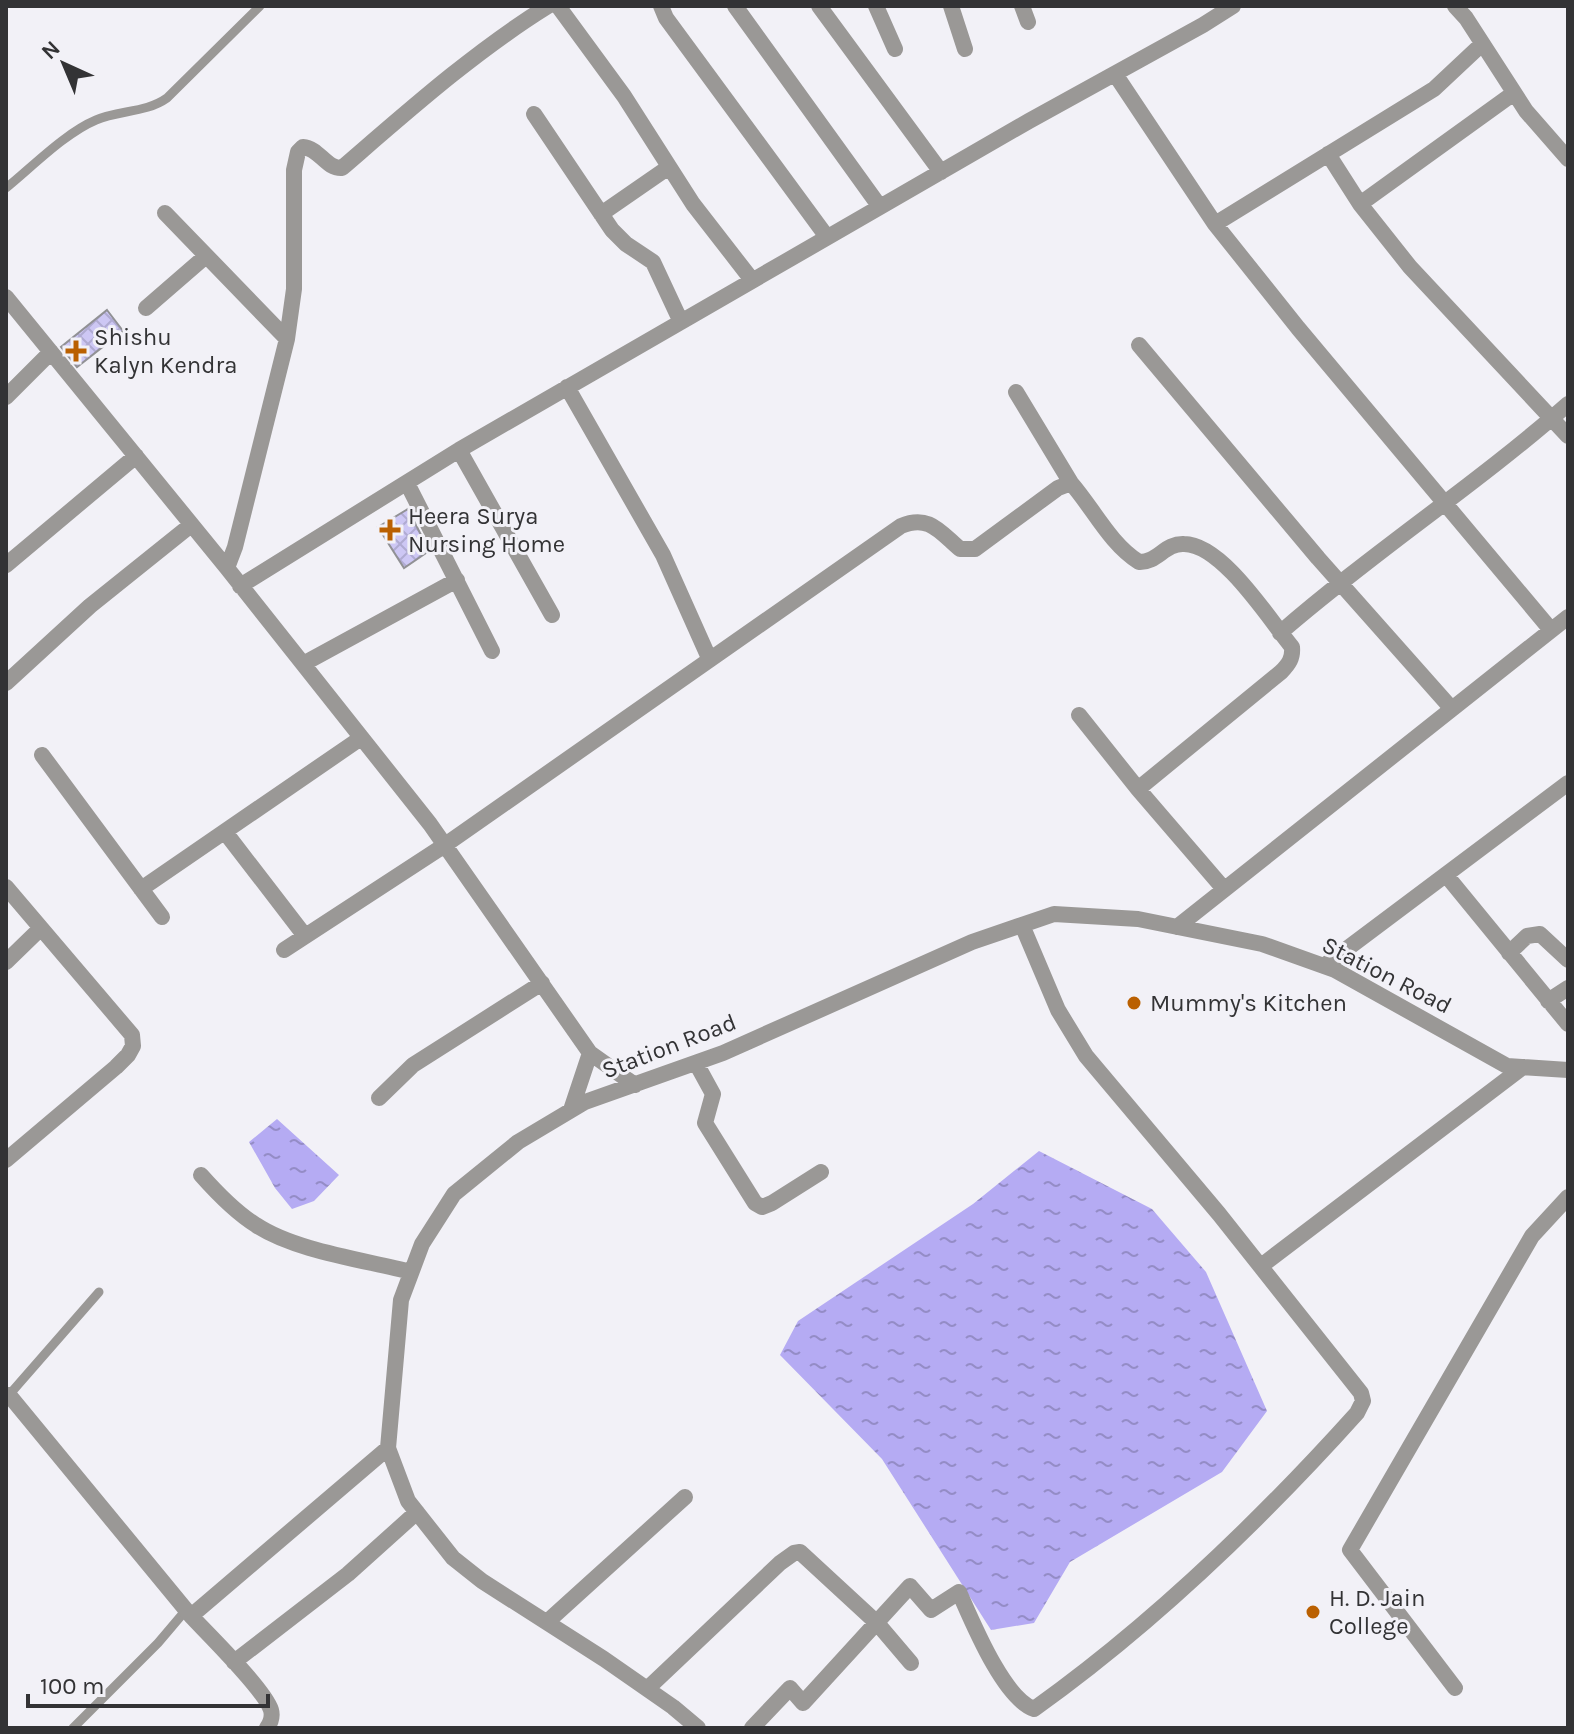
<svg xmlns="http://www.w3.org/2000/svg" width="1574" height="1734" font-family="Karla,sans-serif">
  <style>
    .water { fill: url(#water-ripples) }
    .building { fill: url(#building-cross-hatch); stroke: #919195; stroke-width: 2 }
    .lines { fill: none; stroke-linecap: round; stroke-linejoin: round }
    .service { stroke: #9a9896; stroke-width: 9 }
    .minor { stroke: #9a9896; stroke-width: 16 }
    .poi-dot { fill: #ba6001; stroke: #f2f1f7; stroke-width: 3 }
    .labels { text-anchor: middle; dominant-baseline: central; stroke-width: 6; stroke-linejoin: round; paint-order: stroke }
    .poi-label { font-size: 24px; fill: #333335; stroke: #f2f1f7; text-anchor: start }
    .street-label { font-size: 24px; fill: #333335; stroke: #f2f1f7 }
  </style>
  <defs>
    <pattern id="water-ripples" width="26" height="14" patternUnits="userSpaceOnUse" patternTransform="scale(2)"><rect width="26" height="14" fill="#b5abf3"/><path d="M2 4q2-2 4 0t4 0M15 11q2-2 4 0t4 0" fill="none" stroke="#948cc6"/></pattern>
    <pattern id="building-cross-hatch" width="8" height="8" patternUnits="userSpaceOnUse" patternTransform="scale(2)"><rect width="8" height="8" fill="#cdc7f4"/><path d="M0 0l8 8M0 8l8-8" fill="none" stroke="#b0abd2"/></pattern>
  </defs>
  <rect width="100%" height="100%" fill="#f2f1f7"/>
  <path class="water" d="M277,1119L339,1175L314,1201L292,1209L275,1188L249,1142Z
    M1039,1151L1152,1209L1206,1272L1267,1411L1222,1472L1070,1562L1034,1623L991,1630L882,1459L780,1355L798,1321L973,1204Z"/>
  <path class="building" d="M107,310L123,331L77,367L61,347Z
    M408,509L429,551L404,568L378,527Z"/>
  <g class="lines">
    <path class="service" d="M6,188C32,167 65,133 96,120C119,110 146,113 167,98L260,6
      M9,1395L99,1292
      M73,1728L158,1643L186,1610"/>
    <path class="minor" d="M558,6L624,96L693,204L752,280
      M661,6L666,18L827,237
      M735,6L880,207
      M819,6L941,172
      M876,6L895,49
      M951,6L965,49
      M1022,6L1028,22
      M1455,6L1466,18L1526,111L1568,159
      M1115,74L1215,224L1298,328L1551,630
      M534,114L612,230L626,244L653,262L681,322
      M1328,154L1360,204L1410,267L1568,436
      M1360,204L1514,93
      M165,213L287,339
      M601,214L669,167
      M1215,224L1434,89L1482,44
      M6,297L227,568L430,824L590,1053L635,1085
      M146,308L206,256
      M1139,345L1318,558L1452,709
      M567,387L663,555L709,658
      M1016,392L1071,483
      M6,397L51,352
      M459,450L552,615
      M407,483L492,651
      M6,565L136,456
      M227,568L235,547L287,339L294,289V170L298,152L303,147C319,148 326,169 342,168C408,111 474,52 548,6
      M240,586L459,450L1029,121L1203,25L1233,6
      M1280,633C1373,552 1476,485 1568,404
      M303,664L457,580
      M6,683L90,606L191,525
      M1079,715L1138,789L1224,889
      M42,755L162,917
      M225,832L305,936
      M1446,875L1568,1024
      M6,887L132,1035L133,1046L128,1055L116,1067L6,1160
      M141,889L361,738
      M1177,927L1568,617
      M284,950L445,845L901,526C929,514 940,532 960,549H975L1058,488L1071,483C1093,508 1110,544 1139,562C1157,563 1165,543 1184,544C1222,544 1269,619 1292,647C1293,658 1289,664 1281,672L1138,789
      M1509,953L1527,936L1540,934L1568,960
      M6,962L41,928
      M1324,966L1568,783
      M1548,1001L1568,988
      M696,1063L713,1094L705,1123L755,1203L762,1207L772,1203L821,1172
      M379,1098L413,1065L542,983
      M571,1110L590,1053
      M201,1175C217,1193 235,1212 256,1225C295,1251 365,1260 411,1272
      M1261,1266L1523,1067
      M6,1397L9,1395L191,1616L388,1448
      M191,1616C208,1634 265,1690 271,1710C273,1717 271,1722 267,1728
      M547,1622L685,1497
      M234,1662L348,1574L417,1512
      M1455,1688L1350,1550L1532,1236L1568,1197
      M647,1689L780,1563L794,1553L800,1552L877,1623L911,1663
      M698,1728L673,1707L604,1659L482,1581L453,1558L408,1501L388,1448L401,1300L422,1244L454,1194L518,1142L585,1102L723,1053L972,942L1054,914L1138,919L1262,944L1335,970L1507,1066L1568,1070
      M752,1728L790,1688L803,1703L910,1586L931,1610L959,1592C972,1621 1003,1698 1034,1709C1153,1624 1259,1522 1357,1413L1363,1401L1361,1393L1219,1214L1086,1056L1058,1010L1022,925"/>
  </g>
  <g class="poi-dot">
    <path d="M72 339h8v8h8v8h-8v8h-8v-8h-8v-8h8z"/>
    <path d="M386 518h8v8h8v8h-8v8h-8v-8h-8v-8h8z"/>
    <circle cx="1134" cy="1003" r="8"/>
    <circle cx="1313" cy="1612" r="8"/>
  </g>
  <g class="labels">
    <g class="poi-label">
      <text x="94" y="337">Shishu<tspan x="94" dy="28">Kalyn Kendra</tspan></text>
      <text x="408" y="516">Heera Surya<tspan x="408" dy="28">Nursing Home</tspan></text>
      <text x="1150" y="1003">Mummy's Kitchen</text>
      <text x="1329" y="1598">H. D. Jain<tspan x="1329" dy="28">College</tspan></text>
    </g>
    <g class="street-label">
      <text transform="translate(1387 975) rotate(27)">Station Road</text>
      <text transform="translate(669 1046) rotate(-21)">Station Road</text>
    </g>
  </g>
  <rect width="1574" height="1734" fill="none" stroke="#333335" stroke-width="16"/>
  <g transform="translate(64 64) rotate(316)" stroke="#f2f1f7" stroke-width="6" paint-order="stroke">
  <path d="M0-6L14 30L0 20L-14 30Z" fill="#333335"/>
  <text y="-12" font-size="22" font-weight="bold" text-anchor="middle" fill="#333335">N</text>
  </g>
  <path d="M28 1694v12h240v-12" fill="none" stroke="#333335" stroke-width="4"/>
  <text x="40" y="1694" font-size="24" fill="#333335" stroke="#f2f1f7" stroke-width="6" paint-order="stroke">100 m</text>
</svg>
